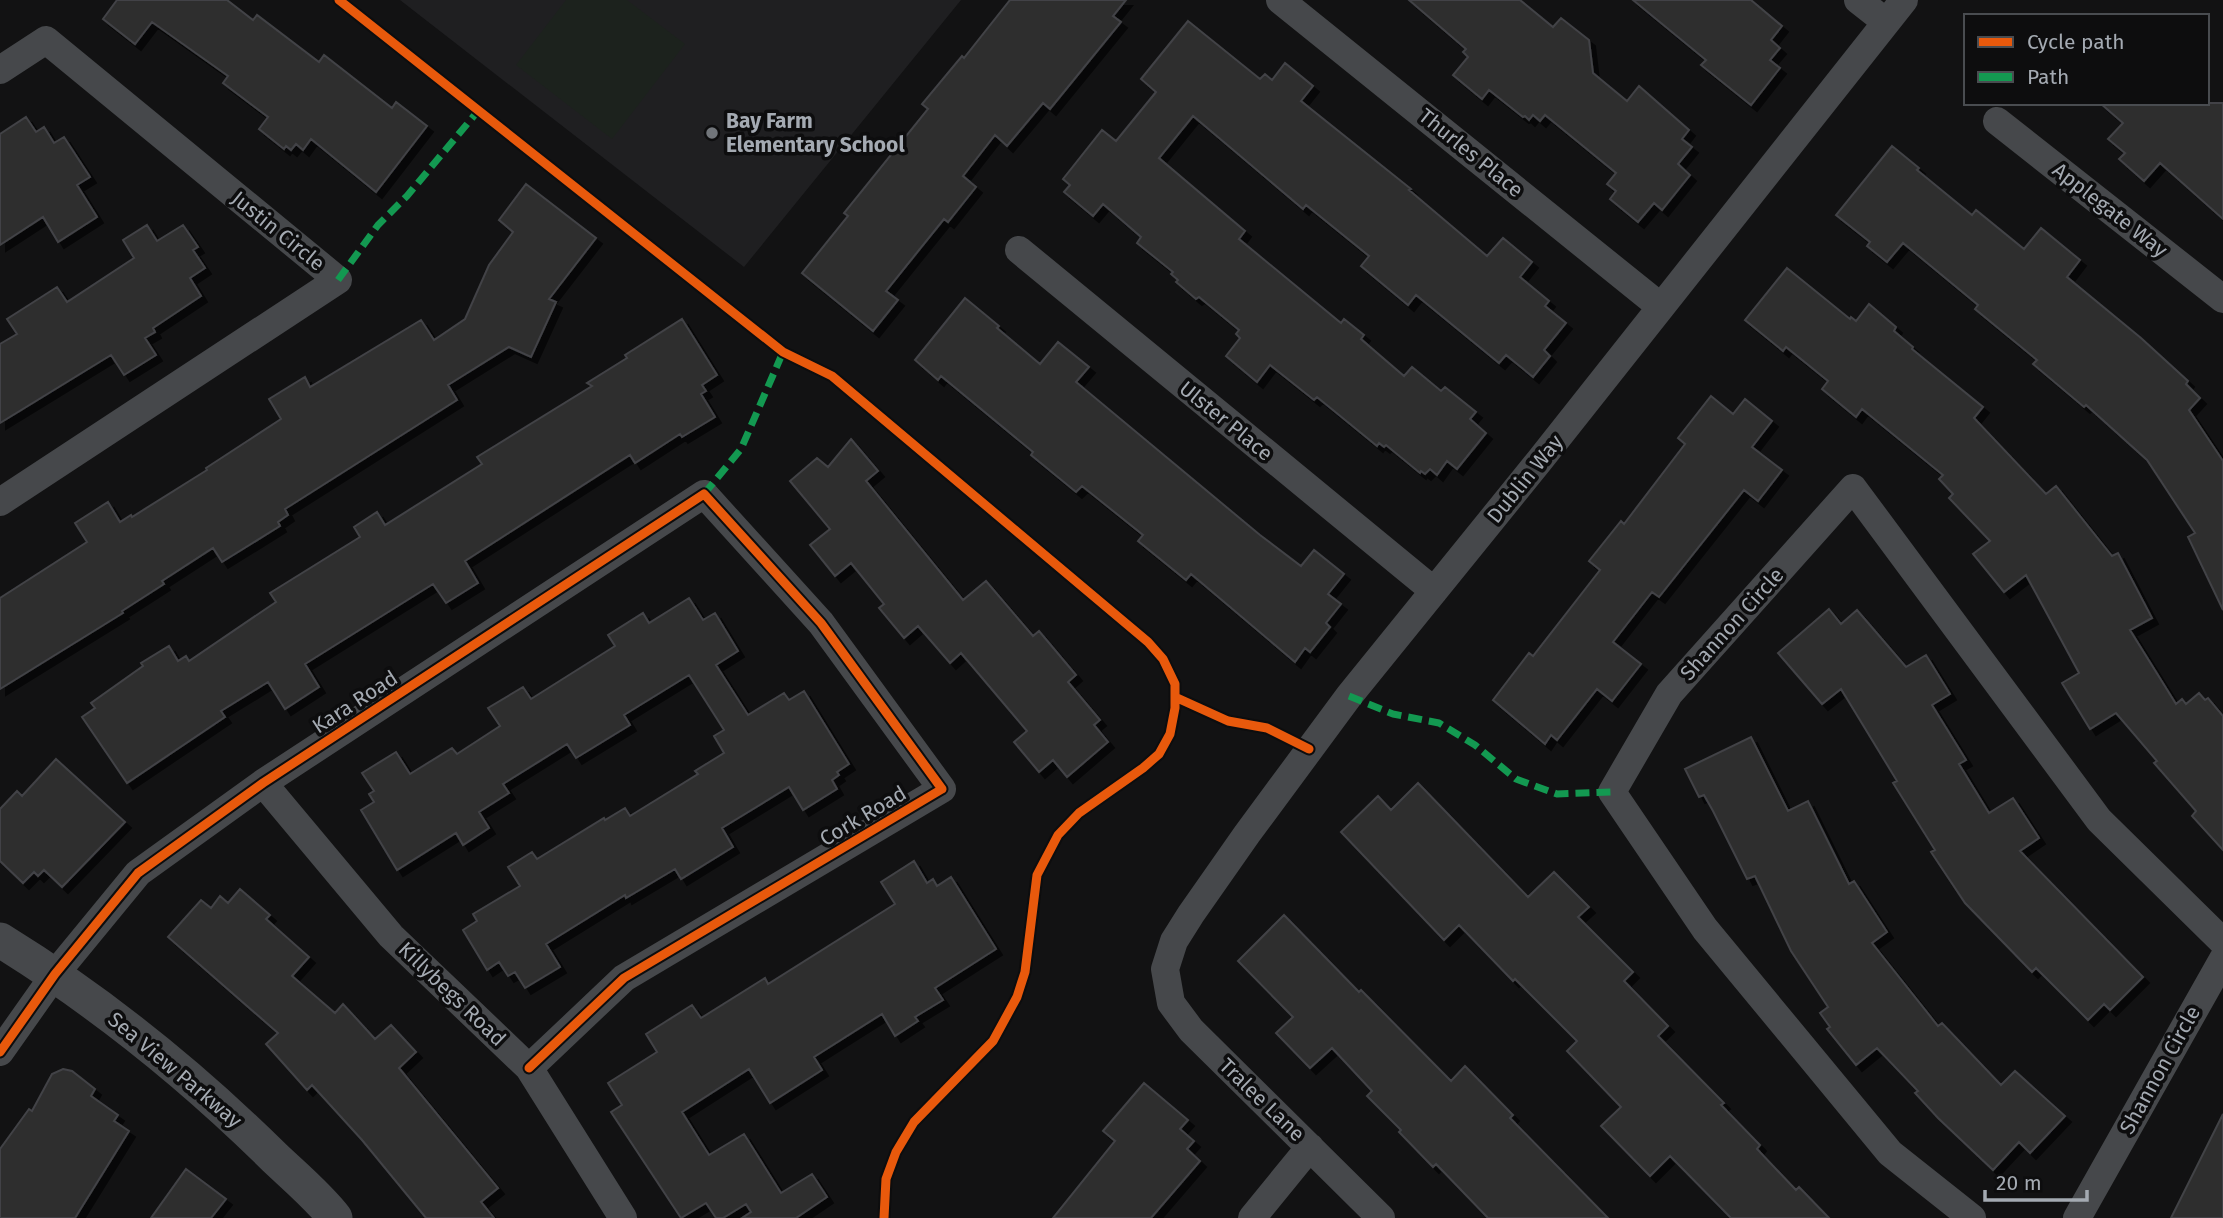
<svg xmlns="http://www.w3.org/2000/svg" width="2223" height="1218" font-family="'Fira Sans',sans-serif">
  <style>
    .built { fill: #1f1f21 }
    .green { fill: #1c221d }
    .building { fill: #2e2e2f; stroke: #424346; stroke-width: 2; filter: url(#shadow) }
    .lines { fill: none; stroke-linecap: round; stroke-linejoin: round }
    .minor { stroke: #46484b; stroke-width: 28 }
    .tertiary { stroke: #46484b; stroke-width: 35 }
    .quiet { stroke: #139951; stroke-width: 7; stroke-dasharray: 14 7; stroke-linecap: butt }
    .cycleway-casing { stroke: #0d0d0e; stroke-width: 13 }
    .cycleway { stroke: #e8590c; stroke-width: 9 }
    .poi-dot { fill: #71757a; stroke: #0d0d0e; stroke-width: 2.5 }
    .labels { text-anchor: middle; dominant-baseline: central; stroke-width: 7; stroke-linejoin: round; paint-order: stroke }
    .poi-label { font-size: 21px; font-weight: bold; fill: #a4aab2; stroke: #0d0d0e; text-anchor: start }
    .street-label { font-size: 21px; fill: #a4aab2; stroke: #0d0d0e }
  </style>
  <defs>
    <filter id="shadow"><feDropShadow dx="6" dy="6" stdDeviation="0" flood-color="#0009"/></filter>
  </defs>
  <rect width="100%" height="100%" fill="#121213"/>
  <path class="built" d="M400,0H961L744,267Z"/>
  <path class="green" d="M566,0H627L685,44L612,139L516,65Z"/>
  <path class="building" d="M117,0H227L253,20L257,15L319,62L324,55L392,108L396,102L427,126L376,192L311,139L303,150L296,144L291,150L286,146L284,149L259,129L268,117L223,83L228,76L152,22L135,44L103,19Z
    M1010,0H1126L1113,16L1121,22L1050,109L1043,103L1007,146L995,135L963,176L976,187L948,222L944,219L886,291L898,300L873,331L802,273L848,216L844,213L928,109L922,104L962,56L964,58Z
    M1409,0H1520L1553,27L1561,18L1589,40L1593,73L1627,101L1639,86L1689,130L1682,139L1692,147L1678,164L1690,175L1662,210L1654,203L1638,222L1610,199L1616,191L1607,184L1616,173L1545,115L1540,121L1533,115L1529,120L1525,116L1523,117L1489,90L1482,99L1453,75L1468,57L1463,52L1466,49Z
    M1633,0H1751L1782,26L1771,40L1780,48L1770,60L1780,68L1751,105L1701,65L1706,60Z
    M1188,21L1260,79L1265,74L1272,80L1285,63L1313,86L1301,101L1411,189L1409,190L1487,256L1503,238L1532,262L1520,277L1549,301L1545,306L1566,323L1544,350L1550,356L1533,377L1506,355L1499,363L1416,295L1408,305L1361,266L1369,256L1306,205L1303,209L1193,116L1159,158L1245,231L1239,239L1341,323L1344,319L1364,335L1361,339L1404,376L1412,367L1441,391L1445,387L1476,412L1470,419L1486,433L1457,469L1447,461L1437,475L1430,469L1425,474L1421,471L1420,473L1386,445L1384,447L1379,443L1377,446L1317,397L1314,400L1270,365L1257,382L1226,356L1240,338L1236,334L1239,330L1199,297L1196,299L1176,282L1178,280L1171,274L1173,272L1137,243L1141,237L1103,204L1093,216L1064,192L1070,185L1063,179L1102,130L1116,141L1156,92L1141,79Z
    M2100,103H2223V219L2160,163L2144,181L2119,159L2125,153L2108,139L2123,123Z
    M26,117L36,132L44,127L54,143L64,137L90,177L77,185L97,217L58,242L43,217L0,245V134Z
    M1892,146L1919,168L1917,170L1972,215L1976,210L2024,249L2041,228L2080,260L2067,277L2141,338L2188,381L2186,384L2200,398L2189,410L2223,461V610L2188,537L2195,533L2147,460L2086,405L2084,407L2033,364L2037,360L1975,309L1978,305L1903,243L1887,262L1867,246L1870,242L1836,215Z
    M526,184L596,238L549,299L556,302L531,357L509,347L448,385L457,400L285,509L288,515L278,522L280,526L222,562L213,548L162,581L164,584L122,611L123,613L0,689V598L87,542L75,523L108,502L120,522L131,515L132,517L207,470L206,468L281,419L269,399L305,377L310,387L421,320L434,340L465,319L489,265L513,232L499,220Z
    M147,225L157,241L183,225L198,247L193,250L205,268L190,278L201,296L153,328L155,332L145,338L156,355L124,375L111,355L0,423V344L17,334L7,319L57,287L67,302L134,258L123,240Z
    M1787,268L1850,319L1851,317L1856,321L1869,304L1896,327L1894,331L1913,347L1912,349L1983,407L1974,418L2046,494L2056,486L2112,556L2118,553L2152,618L2130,630L2176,704L2182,699L2186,704L2199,693L2205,700L2208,698L2223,716V850L2192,816L2196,811L2154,763L2157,761L2116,713L2090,729L2062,683L2079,673L2026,575L2004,592L1973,554L1990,541L1949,498L1953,494L1939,479L1943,475L1862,409L1856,417L1822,389L1828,381L1786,347L1783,351L1745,320Z
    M965,298L999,326L997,328L1040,364L1058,342L1089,367L1076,382L1260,535L1301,566L1314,550L1344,574L1328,594L1341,604L1326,623L1330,627L1310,652L1305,648L1295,662L1191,574L1186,580L1138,541L1143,535L1082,486L1076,492L1031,455L1033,452L941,376L938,380L915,360Z
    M682,319L717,375L702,385L706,391L701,394L715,417L682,437L680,434L635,463L630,455L465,561L478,583L446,603L433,584L305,664L319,687L285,709L268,682L221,711L225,717L127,783L82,717L95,708L91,703L143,666L141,663L169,646L178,661L186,656L189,661L276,602L270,593L360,537L354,527L377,512L385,525L482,464L477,457L592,386L587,383L627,358L625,355Z
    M1711,396L1733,414L1745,399L1772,421L1752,447L1782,470L1758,501L1744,490L1659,597L1652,592L1613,642L1641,664L1612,701L1597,689L1557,740L1551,735L1545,744L1493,700L1529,653L1533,656L1600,570L1589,561L1621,521L1624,524L1685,444L1678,438Z
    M851,439L878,471L866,481L963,600L986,581L1033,636L1039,631L1076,675L1068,682L1100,720L1094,725L1108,742L1067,777L1053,760L1039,772L1014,742L1027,731L961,653L950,663L918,626L904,638L879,608L884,604L851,563L835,576L810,545L830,529L790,481L817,458L828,467Z
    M689,598L703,620L715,613L738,651L716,665L748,715L784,693L789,700L804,691L849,764L837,772L839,775L832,780L837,789L803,810L789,787L722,828L733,847L681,879L675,869L626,898L625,895L546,944L560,967L525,988L515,972L508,976L499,962L487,970L463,930L477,921L473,914L520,886L508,867L532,852L537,859L604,818L605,820L625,808L630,816L698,774L695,771L724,753L714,736L724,730L689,675L624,715L630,725L576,758L567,744L503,784L509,793L479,812L489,828L463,845L456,833L397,870L361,810L374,802L369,794L374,791L362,773L396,752L410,774L452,748L457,754L500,726L488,708L523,687L531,699L615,646L608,635L643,613L649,623Z
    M1829,609L1841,624L1857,610L1906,667L1926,655L1950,694L1932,705L1966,760L1959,764L1989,813L2013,798L2039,838L2020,851L2143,977L2110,1010L2104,1004L2088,1020L2036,968L2032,972L1965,903L1931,852L1935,850L1893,783L1897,781L1841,689L1822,704L1778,653Z
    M1751,737L1788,811L1808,801L1849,884L1854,881L1887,932L1872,943L1938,1026L1942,1023L2001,1085L2015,1071L2065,1116L2030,1153L2019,1142L1993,1170L1938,1118L1915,1093L1918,1091L1877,1048L1856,1065L1827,1029L1830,1027L1820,1013L1828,1007L1791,951L1755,876L1747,879L1713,811L1704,795L1699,797L1685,769Z
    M56,759L125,822L62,887L44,870L38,876L34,872L23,883L0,861V809L17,791L22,796Z
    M1418,783L1528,897L1554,872L1589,907L1578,917L1633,972L1624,981L1668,1026L1658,1036L1724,1103L1721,1105L1760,1145L1757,1149L1796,1190L1799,1187L1829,1218H1731L1670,1156L1650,1176L1601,1126L1621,1107L1567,1051L1577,1041L1515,979L1513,981L1459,925L1444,940L1341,832L1378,796L1391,810Z
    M914,861L927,883L933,879L937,886L951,877L996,949L935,988L943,1000L915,1017L918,1021L895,1036L882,1014L814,1057L822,1070L770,1103L749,1069L682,1112L709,1155L744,1134L781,1193L812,1174L827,1197L796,1218H742L751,1212L746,1204L723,1218H716L706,1203L681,1218L611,1112L622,1105L608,1083L657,1052L646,1034L692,1005L701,1018L765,978L768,984L895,904L881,882Z
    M240,889L270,915L266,919L309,957L292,976L335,1013L343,1004L375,1039L391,1025L416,1052L399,1068L498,1188L481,1202L494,1218H426L362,1140L312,1085L307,1090L266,1044L278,1033L168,937L201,900L211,908L220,896L228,903Z
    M1284,915L1359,992L1361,990L1451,1081L1465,1066L1513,1115L1510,1118L1608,1218H1488L1436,1164L1433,1167L1399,1132L1401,1130L1367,1096L1372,1091L1332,1048L1310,1068L1276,1033L1293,1017L1238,961Z
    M63,1069L72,1071L95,1089L91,1096L118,1115L114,1121L129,1131L75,1218H0V1149L29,1109L32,1111L52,1074Z
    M1144,1083L1188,1120L1180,1129L1194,1141L1187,1149L1200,1161L1151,1218H1053L1115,1141L1103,1131Z
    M2223,1114V1218H2171Z
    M186,1169L226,1199L211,1218H151Z"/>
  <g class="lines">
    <path class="minor" d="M1280,0L1661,307
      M1858,0L1886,22
      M0,70L46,40L338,280L0,502
      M1997,121L2223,299
      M1019,250L1434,591
      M263,783L391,936L529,1068L623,1218
      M0,1052L55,974L138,873L263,783L704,494L821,623L942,789L624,978L529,1068
      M1252,1218L1310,1147
      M1381,1218L1191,1030L1171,1003L1165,969L1174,941L1191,914L1247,834L1349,696L1540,460L1904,0
      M1972,1218L1890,1153L1705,929L1612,792L1669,694L1853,488L2099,820L2223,942
      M2077,1218L2223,959"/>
    <path class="tertiary" d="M0,940C99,1001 192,1076 275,1158C295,1177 318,1196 335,1218"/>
    <path class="quiet" d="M338,280L378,225L407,196L478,111
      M704,494L741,449L783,352
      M1349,696L1393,714L1439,723L1475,745L1516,779L1557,794L1612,792"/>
    <g class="cycleway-casing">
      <path id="cycleway" d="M339,0L783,352L832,376L1148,642L1163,659L1175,684V708L1170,734L1159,754L1143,768L1079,813L1058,835L1037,875L1025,972L1017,997L993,1041L914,1122L896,1152L886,1179L884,1218
        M1175,697L1228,721L1267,728L1309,749
        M0,1052L55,974L138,873L263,783L704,494L821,623L942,789L624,978L529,1068"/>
    </g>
    <use href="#cycleway" class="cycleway"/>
  </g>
  <circle class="poi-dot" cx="712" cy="133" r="7"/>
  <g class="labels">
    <g class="poi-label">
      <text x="726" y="121">Bay Farm<tspan x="726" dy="24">Elementary School</tspan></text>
    </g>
    <g class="street-label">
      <text transform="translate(1471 153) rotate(39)">Thurles Place</text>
      <text transform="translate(2110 210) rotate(38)">Applegate Way</text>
      <text transform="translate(278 231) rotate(39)">Justin Circle</text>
      <text transform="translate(1226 421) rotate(39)">Ulster Place</text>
      <text transform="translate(1525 479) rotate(-51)">Dublin Way</text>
      <text transform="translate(1732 624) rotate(-48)">Shannon Circle</text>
      <text transform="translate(355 702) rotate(-33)">Kara Road</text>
      <text transform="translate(863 816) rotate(-31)">Cork Road</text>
      <text transform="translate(452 994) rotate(44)">Killybegs Road</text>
      <text transform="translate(175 1070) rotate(40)">Sea View Parkway</text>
      <text transform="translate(2160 1070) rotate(-61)">Shannon Circle</text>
      <text transform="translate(1262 1100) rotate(44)">Tralee Lane</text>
    </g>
  </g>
  <rect x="1964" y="14" width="245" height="91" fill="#0d0d0e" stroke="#494c50" stroke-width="2"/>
  <rect x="1978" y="37" width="35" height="10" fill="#e8590c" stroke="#494c50" stroke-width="2"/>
  <text x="2027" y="49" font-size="21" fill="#a4aab2">Cycle path</text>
  <rect x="1978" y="72" width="35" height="10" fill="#139951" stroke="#494c50" stroke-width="2"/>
  <text x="2027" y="84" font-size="21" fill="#a4aab2">Path</text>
  <path d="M1985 1190v10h102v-10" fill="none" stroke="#a4aab2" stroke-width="3.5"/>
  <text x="1996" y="1190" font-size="21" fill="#a4aab2" stroke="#0d0d0e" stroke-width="5" paint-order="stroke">20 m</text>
</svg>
